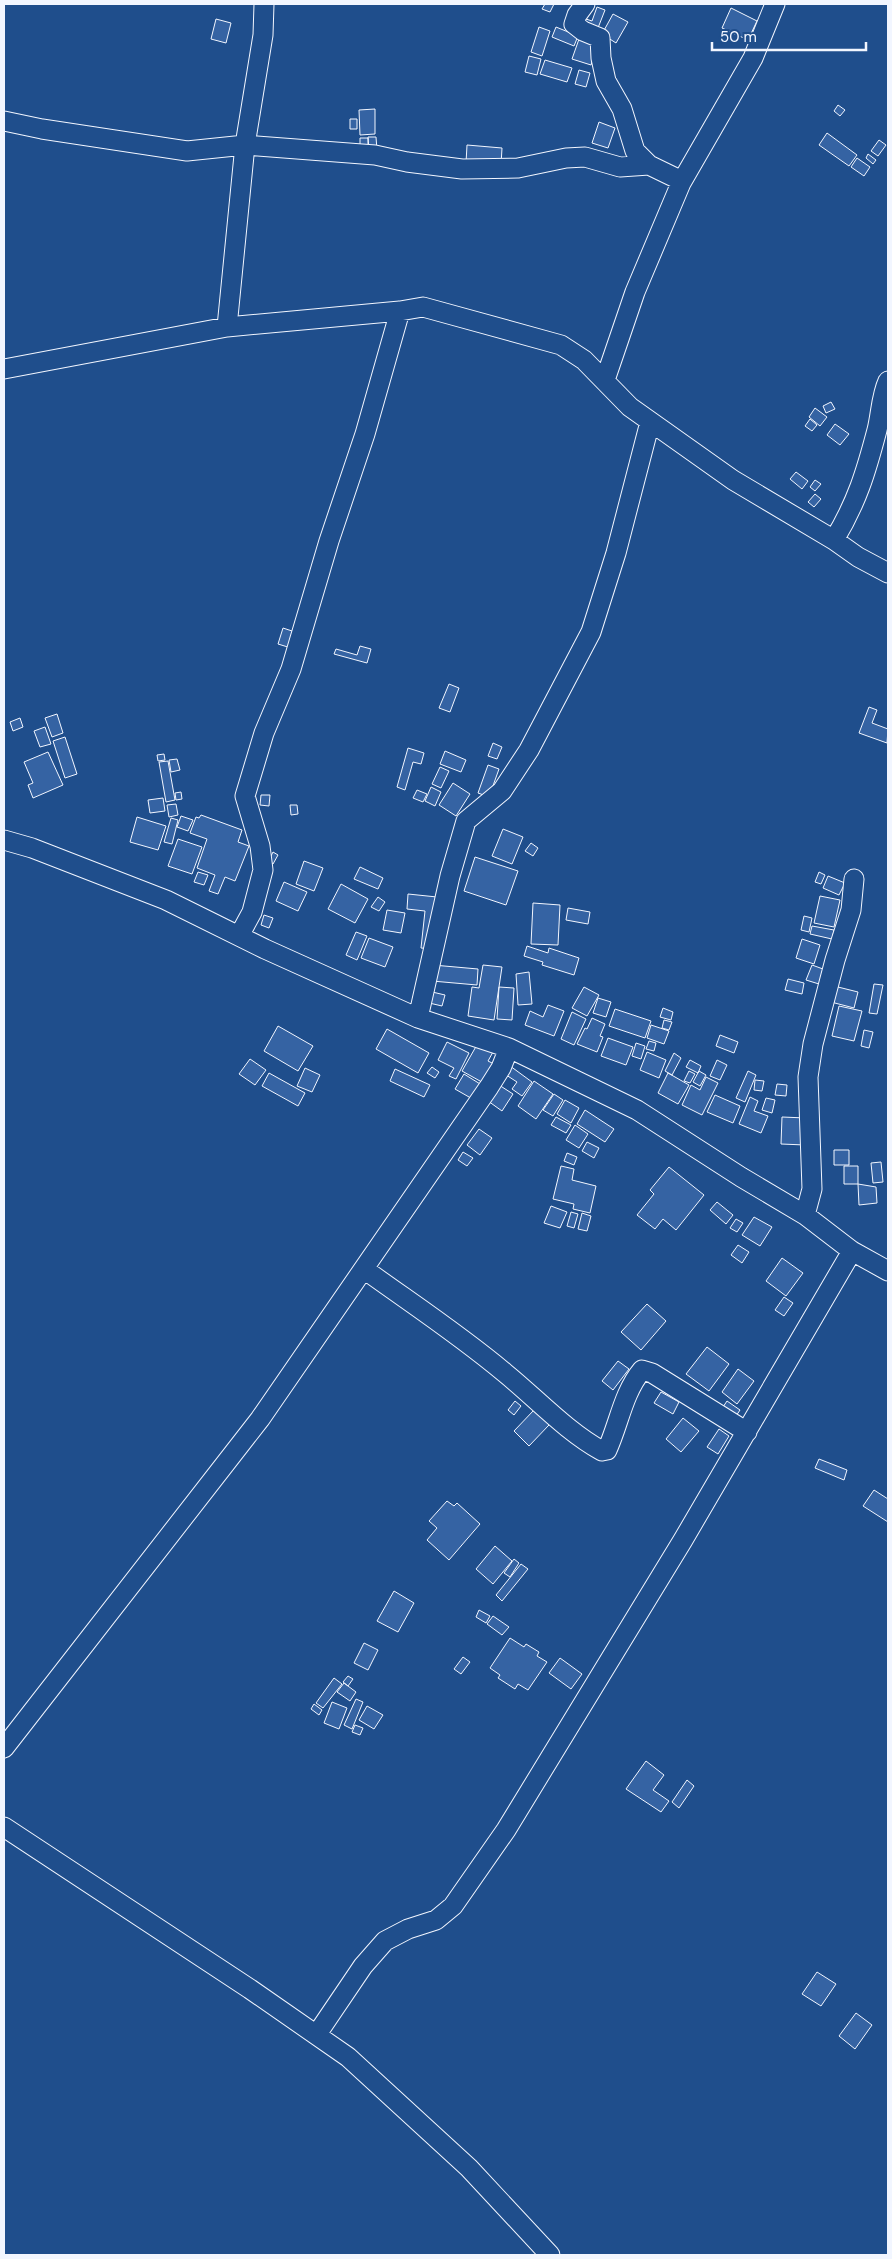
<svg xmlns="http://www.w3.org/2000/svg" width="892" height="2259" font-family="'DM Sans',sans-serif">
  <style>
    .building { fill: #3563a3; stroke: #f2f6ff }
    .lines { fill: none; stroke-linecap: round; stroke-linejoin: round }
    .minor-casing { stroke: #f2f6ff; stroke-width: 21 }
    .minor { stroke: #1f4e8c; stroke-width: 19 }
  </style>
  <rect width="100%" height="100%" fill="#1f4e8c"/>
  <path class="building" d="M545,4H554L550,12L542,9Z
    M597,7L605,10L596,33L580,26L583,18L592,21Z
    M731,8L757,21L748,40L722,28Z
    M613,14L628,22L616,43L602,34Z
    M216,19L231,23L226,43L211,39Z
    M539,27L550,31L542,56L531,52Z
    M556,27L578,36L574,46L552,37Z
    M579,39L597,46L591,65L572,59Z
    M529,56L541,59L537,75L525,72Z
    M545,60L572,68L567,82L540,74Z
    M579,70L590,73L586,87L575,84Z
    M838,105L845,110L840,116L834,111Z
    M375,109V134L360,135L359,110Z
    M350,119H357V129H350Z
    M599,122L615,128L608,148L592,143Z
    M827,133L857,155L849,166L819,145Z
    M368,137H376L377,150H369Z
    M360,138H368V147L360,148Z
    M879,140L886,145L878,156L871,151Z
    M467,145L502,148L501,165L466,163Z
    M868,154L876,160L873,164L866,158Z
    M857,158L870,167L864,176L851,167Z
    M831,402L835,409L826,413L823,406Z
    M815,408L827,417L820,426L809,417Z
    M810,419L817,425L812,431L805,426Z
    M835,424L849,434L840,445L827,435Z
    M796,472L808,481L802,489L790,479Z
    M815,480L821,484L815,491L810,487Z
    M815,494L821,499L814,507L808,502Z
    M283,628L295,632L291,648L278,644Z
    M360,646L371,649L367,663L334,654L336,649L357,655Z
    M449,684L459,688L450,712L439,708Z
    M869,707L877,710L872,723L888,729L887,743L859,733Z
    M57,714L63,733L52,737L45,718Z
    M20,718L23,727L13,731L10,722Z
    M45,727L51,744L40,747L34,731Z
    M65,737L77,774L65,778L53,741Z
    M493,743L502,747L497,759L488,756Z
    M408,748L424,753L421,764L413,762L405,790L397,787Z
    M445,751L466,760L461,772L440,764Z
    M48,752L63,785L33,798L28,785L33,783L24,762Z
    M164,754L165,760L158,761L157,755Z
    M177,759L180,770L171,772L169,760Z
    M168,761L175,800L166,802L159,762Z
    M488,765L499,769L489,797L478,793Z
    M440,767L449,771L441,788L432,784Z
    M453,783L470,794L456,816L439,805Z
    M431,787L441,792L435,806L425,801Z
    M417,790L427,794L423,802L413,798Z
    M181,792L182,799L176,800L175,793Z
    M261,795H270L269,806L260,805Z
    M163,798L165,811L150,813L148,800Z
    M176,804L178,815L169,817L167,805Z
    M290,805H297L298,814L291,815Z
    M201,815L242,830L238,842L249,846L235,881L225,877L218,894L209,891L215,875L197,868L207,839L190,833L196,817L199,818Z
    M181,816L193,820L188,831L177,827Z
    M137,817L166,826L158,850L130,842Z
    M171,818L178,820L172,844L164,842Z
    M503,829L523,837L512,864L492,856Z
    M178,839L202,847L192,874L168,866Z
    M531,843L538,848L533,856L525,851Z
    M273,852L278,855L273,864L268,862Z
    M475,857L518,871L506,905L464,891Z
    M304,861L323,868L314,891L296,884Z
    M360,867L383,878L378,889L354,879Z
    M198,872L208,875L204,885L194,882Z
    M819,872L825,875L821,884L815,882Z
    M828,876L845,883L839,895L823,888Z
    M284,882L307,892L298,911L276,901Z
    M341,884L368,899L355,923L328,909Z
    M408,894L437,897L432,949L421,948L425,911L407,909Z
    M820,896L840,900L834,927L814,923Z
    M378,897L385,902L379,911L371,907Z
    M533,903L560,905L558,945L531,944Z
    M568,908L590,912L588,924L566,920Z
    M387,910L405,913L401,933L383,930Z
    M264,915L273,918L269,928L261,925Z
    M804,916L812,918L809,932L801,930Z
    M812,926L834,930L832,939L810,934Z
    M356,932L367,936L357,960L346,955Z
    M369,938L393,947L385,967L361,958Z
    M802,939L820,945L814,964L796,958Z
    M527,946L548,953L549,948L579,958L574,975L542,965L543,962L524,956Z
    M433,965L478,969L477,985L432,981Z
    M483,965L502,967L494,1020L468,1016L472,987L479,988Z
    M812,965L823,969L819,984L806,980Z
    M529,972L532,1004L518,1005L516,974Z
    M788,979L804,983L802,994L785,990Z
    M874,984L883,985L877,1014L869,1013Z
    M834,986L858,992L854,1008L831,1002Z
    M499,987L514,988L512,1020L497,1019Z
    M584,987L599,995L587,1016L572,1008Z
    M428,991L445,995L442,1006L425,1002Z
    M598,998L611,1002L606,1017L593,1013Z
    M548,1005L564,1011L554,1036L525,1025L530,1011L543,1017Z
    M839,1006L862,1011L854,1041L832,1036Z
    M663,1008L673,1012L671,1020L660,1017Z
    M615,1009L651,1021L645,1038L609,1026Z
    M572,1012L586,1019L574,1045L561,1039Z
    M592,1018L605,1024L600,1036L603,1037L597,1052L577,1044L585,1028L587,1029Z
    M664,1020L672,1022L669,1030L662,1028Z
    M651,1025L669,1031L664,1044L647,1038Z
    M278,1026L313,1046L298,1071L264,1051Z
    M387,1029L429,1053L418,1073L376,1049Z
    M864,1030L873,1032L869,1048L861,1046Z
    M720,1035L738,1042L734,1053L716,1046Z
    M608,1038L633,1047L626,1065L601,1056Z
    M649,1041L656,1043L654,1051L646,1049Z
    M447,1042L469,1053L456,1079L449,1076L454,1068L438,1060Z
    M478,1043L493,1052L488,1061L500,1067L489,1086L462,1071Z
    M636,1043L645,1046L641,1059L632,1056Z
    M647,1052L666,1060L659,1078L640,1070Z
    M674,1053L681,1058L672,1075L665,1071Z
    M250,1059L266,1070L255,1085L239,1074Z
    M690,1060L701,1066L698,1073L686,1067Z
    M717,1060L727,1065L720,1080L710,1076Z
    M506,1063L532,1082L522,1096L512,1089L517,1082L500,1071Z
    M432,1067L439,1072L435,1078L427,1073Z
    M305,1068L320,1075L312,1092L297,1086Z
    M395,1069L430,1085L424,1097L390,1081Z
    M689,1071L695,1074L690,1083L684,1081Z
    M699,1071L706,1075L700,1086L693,1082Z
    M748,1071L756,1075L745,1102L736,1098Z
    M269,1073L305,1093L298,1106L262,1086Z
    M668,1073L689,1085L678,1104L658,1093Z
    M464,1074L485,1087L476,1101L455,1089Z
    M706,1077L718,1083L702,1115L682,1105L691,1085L700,1090Z
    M755,1080L764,1081L762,1091L754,1090Z
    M534,1081L553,1094L536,1119L518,1106Z
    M777,1084L787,1085L786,1096L775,1095Z
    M499,1085L513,1094L502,1111L488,1101Z
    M554,1094L563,1100L553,1116L543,1110Z
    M715,1095L740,1106L733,1123L707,1112Z
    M750,1097L758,1101L754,1111L768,1116L761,1133L739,1124Z
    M766,1098L775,1100L772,1113L762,1110Z
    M565,1100L579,1108L571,1123L557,1114Z
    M585,1110L614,1129L605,1142L577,1124Z
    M556,1117L571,1125L566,1133L551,1125Z
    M782,1117L806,1118L805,1145L781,1144Z
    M575,1125L588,1134L579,1148L566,1140Z
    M479,1129L492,1138L480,1155L467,1145Z
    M587,1142L599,1148L594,1158L582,1151Z
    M834,1150H849V1165H834Z
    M463,1152L473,1158L467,1166L458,1160Z
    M567,1153L577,1157L574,1165L564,1161Z
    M881,1162L883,1182L873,1183L871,1163Z
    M561,1166L574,1169L572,1180L596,1186L590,1213L573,1209L574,1204L553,1199Z
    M844,1166H858V1184H844Z
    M669,1167L704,1195L676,1230L663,1219L655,1229L637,1215L654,1194L650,1190Z
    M858,1184L876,1187L877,1203L859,1205Z
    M717,1202L733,1215L726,1224L710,1210Z
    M551,1206L567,1212L560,1228L544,1223Z
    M571,1212L578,1214L574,1228L567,1226Z
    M582,1213L591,1216L587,1231L578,1229Z
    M754,1217L772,1227L760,1246L742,1235Z
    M736,1219L743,1223L737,1232L730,1228Z
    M738,1245L749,1252L742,1263L731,1255Z
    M782,1258L803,1273L786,1296L766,1281Z
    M784,1297L793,1303L784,1316L775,1310Z
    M647,1304L666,1321L641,1350L621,1332Z
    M707,1347L729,1364L709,1391L686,1374Z
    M618,1361L629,1369L613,1390L602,1381Z
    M738,1369L754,1381L737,1404L722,1392Z
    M661,1392L679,1402L673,1414L654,1403Z
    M515,1401L521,1406L514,1415L508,1410Z
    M727,1401L740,1410L734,1419L721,1410Z
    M534,1410L549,1425L529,1446L514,1431Z
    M683,1418L699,1431L681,1452L666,1439Z
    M719,1429L729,1436L718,1454L707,1447Z
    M819,1459L847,1470L844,1480L815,1468Z
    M874,1490L888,1499V1522L863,1506Z
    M447,1501L454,1506L457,1503L480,1524L449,1560L427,1540L437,1528L429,1521Z
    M495,1546L512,1561L493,1584L476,1569Z
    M514,1559L519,1563L510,1577L504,1573Z
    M521,1564L528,1569L502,1601L496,1595Z
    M394,1591L414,1603L398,1632L377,1621Z
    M479,1610L490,1616L486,1623L476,1617Z
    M493,1616L509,1627L502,1635L487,1624Z
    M510,1638L524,1647L526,1644L539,1652L537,1656L547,1662L528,1690L518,1684L515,1689L498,1678L500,1675L490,1668Z
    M364,1643L378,1650L368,1670L354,1663Z
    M463,1657L470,1662L461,1674L454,1669Z
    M560,1658L582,1674L571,1689L549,1673Z
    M348,1676L353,1679L348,1686L343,1682Z
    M334,1678L342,1684L323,1708L316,1703Z
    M344,1683L356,1692L350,1701L337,1692Z
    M356,1699L363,1702L352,1729L344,1725Z
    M332,1702L347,1708L339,1729L324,1723Z
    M314,1704L322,1710L319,1715L311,1709Z
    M367,1706L383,1715L374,1729L359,1720Z
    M355,1725L363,1728L360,1735L352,1732Z
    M646,1761L664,1775L653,1790L669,1801L661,1812L626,1789Z
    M687,1780L694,1786L679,1808L672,1802Z
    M817,1972L836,1984L821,2006L802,1994Z
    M856,2013L872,2025L855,2049L839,2036Z"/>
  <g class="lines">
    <g class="minor-casing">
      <path id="minor" d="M585,4L577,15L574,24L583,31L600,38L601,58L606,81L622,109L635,151L649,165L682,181
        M4,121L42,129L187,151L245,145L375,155L407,162L462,169L518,168L566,158L585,157L620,167L649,165
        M227,327L245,145L263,35L264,4
        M4,369L227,327L400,311L423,307L561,345L584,360L630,407L733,480L834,540L858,557L888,573
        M605,380L635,292L681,183L753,58L775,4
        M834,540C857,502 866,472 877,430C881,414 881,396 888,381
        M4,840L32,848L166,900L265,949L418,1018L509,1048L637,1110L741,1177L805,1215L852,1251L888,1271
        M239,936L252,912L263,870L260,846L245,796L264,733L291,669L329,541L365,434L400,311
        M418,1018L450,876L466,821L502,791L529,750L591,632L616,553L650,422
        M805,1215L812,1189L808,1077L813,1044L835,960L851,910L854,879
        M364,1269C411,1303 460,1335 505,1373C537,1399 566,1431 602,1451L607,1450C619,1424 623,1393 642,1370L652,1373L747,1432
        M4,1748L260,1419L489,1087L501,1068L509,1048
        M4,1827L250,1989L348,2057L469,2168L550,2255
        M317,2034L363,1966L385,1941L408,1929L436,1920L453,1906L506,1830L683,1540L852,1251"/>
    </g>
    <use href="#minor" class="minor"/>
  </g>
  <rect width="892" height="2259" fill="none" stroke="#f2f6ff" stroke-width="10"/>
  <path d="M712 42v8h154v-8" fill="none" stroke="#f2f6ff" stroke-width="2.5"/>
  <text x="720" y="42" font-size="15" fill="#f2f6ff" stroke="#1f4e8c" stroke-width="4" paint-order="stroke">50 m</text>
</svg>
